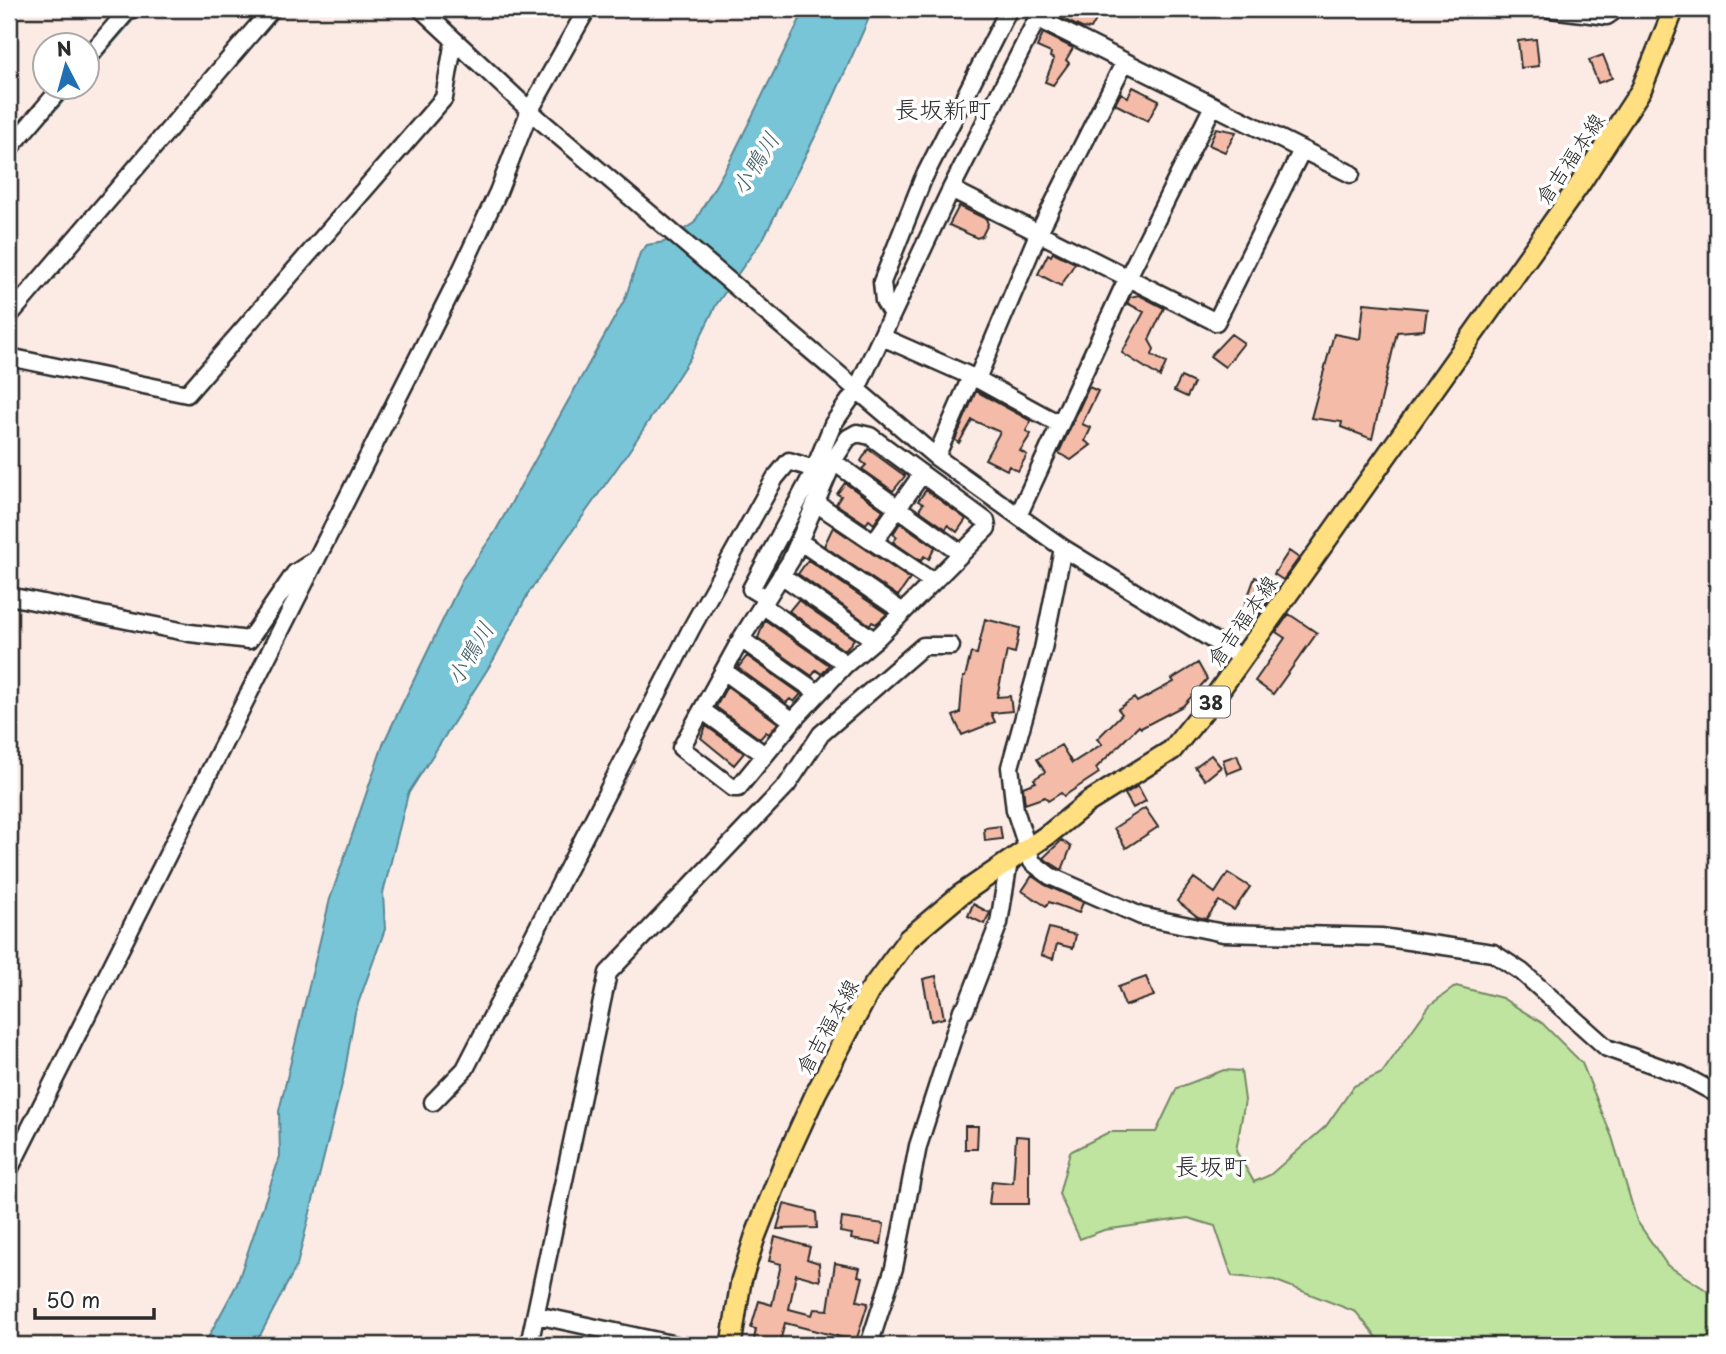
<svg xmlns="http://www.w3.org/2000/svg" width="1726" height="1354" font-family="'Playpen Sans','Klee One',sans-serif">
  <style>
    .green { fill: #bee49f; stroke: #748865; stroke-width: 2 }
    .water { fill: #79c5d8; stroke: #5a8793; stroke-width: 2 }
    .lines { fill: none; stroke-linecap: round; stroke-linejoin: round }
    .stream { stroke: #5a8793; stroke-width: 4.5 }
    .building { fill: #f4bca8; stroke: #2b2b2b; stroke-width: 2 }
    .minor-casing { stroke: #2b2b2b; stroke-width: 21 }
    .major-casing { stroke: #2b2b2b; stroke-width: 24 }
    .minor { stroke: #fff; stroke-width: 16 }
    .major { stroke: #ffdf80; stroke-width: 19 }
    .labels { text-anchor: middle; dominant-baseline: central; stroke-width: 7; stroke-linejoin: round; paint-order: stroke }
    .shield { fill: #fff; stroke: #6b6b6b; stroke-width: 2 }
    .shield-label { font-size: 19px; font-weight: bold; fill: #2b2b2b }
    .street-label { font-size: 21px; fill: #2b2b2b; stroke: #fff }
    .water-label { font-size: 23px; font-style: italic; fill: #466168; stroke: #fff }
    .quarter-label { font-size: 24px; fill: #2b2b2b; stroke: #fff }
  </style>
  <rect width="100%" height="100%" fill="#fcebe5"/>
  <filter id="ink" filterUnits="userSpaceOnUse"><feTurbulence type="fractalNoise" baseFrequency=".0143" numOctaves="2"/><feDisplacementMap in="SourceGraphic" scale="14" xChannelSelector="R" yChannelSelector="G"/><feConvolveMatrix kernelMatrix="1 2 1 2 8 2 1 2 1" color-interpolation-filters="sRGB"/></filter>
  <g filter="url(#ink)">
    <path class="green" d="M1456,986L1502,998L1542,1023L1582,1063L1612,1137L1637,1221L1667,1265L1717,1297V1345H1383L1356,1312L1274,1280L1232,1276L1215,1226L1188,1218L1104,1230L1080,1239L1059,1194L1070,1152L1109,1132H1156L1177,1088L1224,1070L1241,1071L1245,1100L1236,1151L1254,1182L1270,1175L1326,1126L1354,1086L1382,1073L1430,1005Z"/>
    <path class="water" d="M805,9H873L824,119L764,237L716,305L690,358L629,451L529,592L494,659L408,794L383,893L385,929L355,1012L344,1076L297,1265L255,1345H204L237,1284L280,1156L279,1111L330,899L384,742L463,578L495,532L625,299L640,253L647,245L664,242L694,223L732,157Z"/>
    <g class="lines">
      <path class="stream" d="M88,70L141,9
        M28,139L73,88
        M9,161L17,151"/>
    </g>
    <path class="building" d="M1061,9H1102L1091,29L1082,28L1058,17Z
      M1043,33L1073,48L1066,60L1069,63L1053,85L1045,82L1054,59L1050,57L1051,53L1037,47Z
      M1536,39L1539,66L1521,68L1518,41Z
      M1603,55L1612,78L1598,83L1589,60Z
      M1133,87L1159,100L1148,121L1115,104L1121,93L1128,97Z
      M1216,128L1236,132L1225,152L1209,145Z
      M959,206L986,219L988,224L982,236L977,238L949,225Z
      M1053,252L1075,263L1061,286L1038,274L1048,254L1051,256Z
      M1139,295L1164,308L1149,340L1154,349L1152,355L1166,363L1160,377L1122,353L1144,312L1127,303L1130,297Z
      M1364,303L1427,309L1424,330L1397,332L1372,439L1341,427L1342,422L1311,418L1334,334L1360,339Z
      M1231,334L1244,343L1225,367L1210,356Z
      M1181,377L1194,383L1187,397L1174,391Z
      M1089,387L1098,391L1082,424L1091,428L1085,441L1091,445L1071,460L1059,453L1060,450Z
      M976,391L1031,421L1026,431L1031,434L1020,451L1027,455L1018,471L1009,466L1007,470L985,459L1000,432L972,420L959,443L955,440Z
      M868,449L905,476L893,491L862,469L866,465L861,461Z
      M845,483L883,510L874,524L869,520L866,524L836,504L841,496L837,494Z
      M926,490L966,519L957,532L948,525L946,529L919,510L923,504L918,501Z
      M900,523L935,547L929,559L924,556L921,561L893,542L897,537L893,534Z
      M833,527L910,579L898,596L824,546Z
      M1289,551L1299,558L1283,580L1274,574Z
      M808,560L887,614L876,624L872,622L870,625L798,574Z
      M1255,577L1272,584L1268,601L1259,613L1244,607Z
      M798,600L854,639L845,651L789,611Z
      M1289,614L1317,633L1273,694L1255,681L1285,638L1276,632Z
      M985,619L1020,628L1015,653L1007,651L997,697L1010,696L1012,711L991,713L995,722L962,735L953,716L960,713L963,677H965L971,653L977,654Z
      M765,620L829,665L822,674L816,670L812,676L758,638Z
      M747,656L801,694L794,702L790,699L786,703L738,668Z
      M1198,663L1207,679L1183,706L1141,728L1139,726L1096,768L1099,773L1064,796L1061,793L1048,801L1045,797L1025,804L1023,787L1036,782L1034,779L1045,772L1037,759L1061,745L1072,763L1102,744L1097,739L1122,714L1118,709L1134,698L1137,702L1174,682L1172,679Z
      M727,686L778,723L769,734L766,732L760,739L716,707Z
      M706,726L744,753L734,765L701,738Z
      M1211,755L1221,767L1205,780L1195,767Z
      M1237,755L1242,768L1227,774L1223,760Z
      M1138,786L1146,801L1133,808L1125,794Z
      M1145,808L1158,827L1126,848L1114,828Z
      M1000,826L1002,839L985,841L984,828Z
      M1062,840L1071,847L1062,870L1043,858Z
      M1228,873L1250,887L1234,910L1219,901L1206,919L1198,917L1177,901L1194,878L1215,893Z
      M1032,876L1045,885L1083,902L1079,913L1049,902L1046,906L1022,891Z
      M973,904L990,913L984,924L968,916Z
      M1049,928L1076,935L1073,948L1057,944L1053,959L1041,955Z
      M936,976L944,1018L931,1021L923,979Z
      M1146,977L1154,996L1125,1006L1118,987Z
      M965,1126H978L977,1149H965Z
      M1016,1136L1029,1137V1204H989L992,1181L1013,1183Z
      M784,1204L816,1212L817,1228L777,1229Z
      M842,1218L884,1224L881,1244L851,1239L852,1234L840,1232Z
      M775,1237L810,1247L807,1259L819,1263L820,1281L796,1274L789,1309L812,1315L814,1309L828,1310L835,1263L860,1268L858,1276L863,1277L857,1301L868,1303L856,1341L785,1323L779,1345H753L756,1329L751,1328L759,1301L772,1305L781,1264L769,1261Z"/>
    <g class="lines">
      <g class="minor-casing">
        <path id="minor" d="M421,9L540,120L936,457L1063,548L1242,658
          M1550,9L1607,16L1617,9
          M1037,18L1351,174
          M88,57L129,9
          M9,149L61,88
          M951,189L1216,322L1302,150
          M892,314L884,301L882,282L923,179L1009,9
          M9,316L272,9
          M882,337L977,379L1059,424
          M9,357L187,394L444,98L454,40
          M977,379L1038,234L1124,63
          M857,433L870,436L986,521L987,528L876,639L844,666L797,716L738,788H733L681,748L741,639L791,560L835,458L848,438Z
          M936,457L971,377
          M834,462L961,553
          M816,503L933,582
          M1018,516L1127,279L1213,106
          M799,541L903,612
          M874,542L922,474
          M1063,548L1043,649L1010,767L1015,810L1032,862L1050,876L1141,916L1223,933L1381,937L1493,953L1522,972L1607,1048L1682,1075L1717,1094
          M781,575L874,640
          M9,596L190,633L249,640L295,573L312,562
          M766,598L751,589L811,477L833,424L856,391L951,189L1042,9
          M762,605L846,664
          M741,639L818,693
          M724,671L793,721
          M703,711L765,755
          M433,1102L465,1069L691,629L775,478L789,461L814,469
          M9,1170L453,288L498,192L530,110L587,9
          M536,1315L676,1345
          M529,1345L608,973L787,785L821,734L923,646H951
          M869,1345L894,1268L918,1146L962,1010H965L999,923L1009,861"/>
      </g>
      <g class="major-casing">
        <path id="major" d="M731,1345L741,1281L755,1237L784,1163L816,1093L869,992L908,939L960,895L1049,834L1087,803L1172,750L1214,698L1580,184L1641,90L1674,9"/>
      </g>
      <use href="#minor" class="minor"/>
      <use href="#major" class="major"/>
    </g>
  </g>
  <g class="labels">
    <rect class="shield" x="1192" y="686.5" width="38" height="31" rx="5"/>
    <g class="shield-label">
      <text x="1211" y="702">38</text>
    </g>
    <g class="street-label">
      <text transform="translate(1569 158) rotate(-56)">倉吉福本線</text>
      <text transform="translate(1241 620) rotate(-55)">倉吉福本線</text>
      <text transform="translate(826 1026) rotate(-61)">倉吉福本線</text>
    </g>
    <g class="water-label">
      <text transform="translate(754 163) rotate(-58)">小鴨川</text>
      <text transform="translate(469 653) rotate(-59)">小鴨川</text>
    </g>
    <g class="quarter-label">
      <text x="943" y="108">長坂新町</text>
      <text x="1211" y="1165">長坂町</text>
    </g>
  </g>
  <rect width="1726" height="1354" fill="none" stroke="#fff" stroke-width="35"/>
  <rect x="18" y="18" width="1691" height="1319" fill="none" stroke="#2b2b2b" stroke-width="2.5" filter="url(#ink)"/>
  <g transform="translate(66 66) rotate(354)"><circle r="33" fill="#ffffff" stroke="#aaaaaa" stroke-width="2"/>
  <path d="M0-5L12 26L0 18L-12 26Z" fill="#1f6fb2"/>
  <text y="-10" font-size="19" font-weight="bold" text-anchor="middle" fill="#2b2b2b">N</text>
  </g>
  <path d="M35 1308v10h119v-10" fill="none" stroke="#2b2b2b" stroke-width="3.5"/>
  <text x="46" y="1308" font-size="21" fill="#2b2b2b" stroke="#ffffff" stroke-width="5" paint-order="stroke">50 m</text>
</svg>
